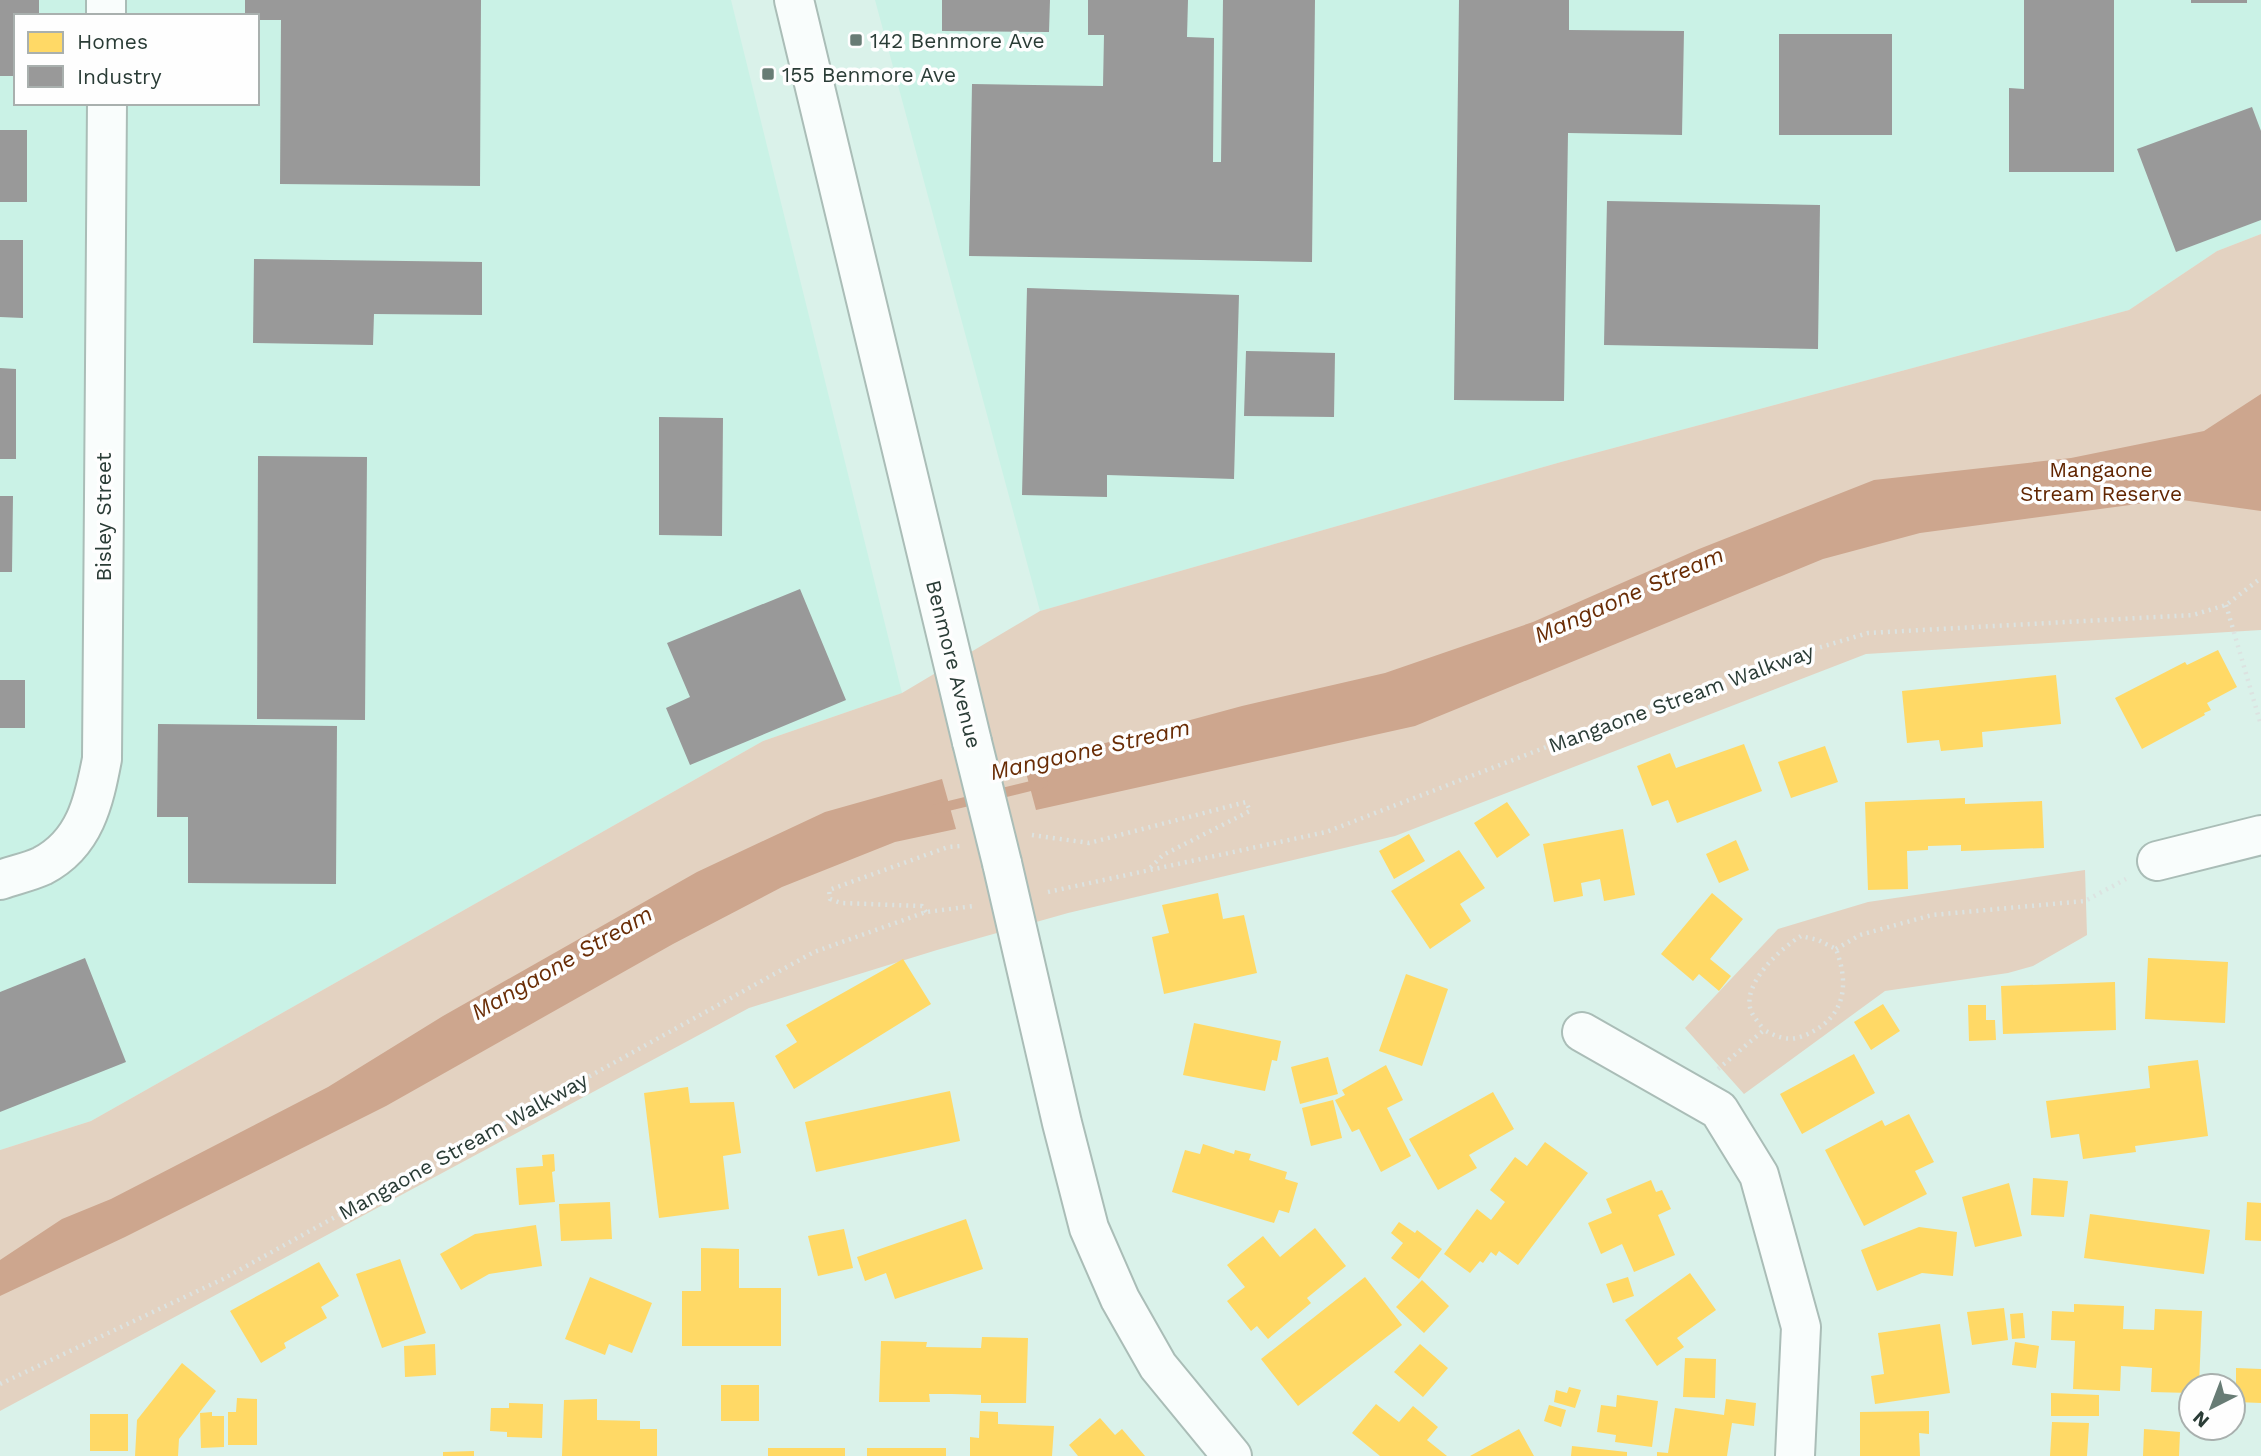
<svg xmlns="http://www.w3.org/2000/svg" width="2261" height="1456" font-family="'Work Sans',sans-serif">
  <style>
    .built { fill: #caf2e6; fill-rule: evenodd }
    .green { fill: #e3d2c1 }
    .water { fill: #cda68e }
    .homes { fill: #ffd966 }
    .industry { fill: #999 }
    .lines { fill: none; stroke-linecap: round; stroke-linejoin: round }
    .stream { stroke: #cda68e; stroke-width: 10 }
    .minor-casing { stroke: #aabdb7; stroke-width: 42 }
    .path { stroke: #dce3e1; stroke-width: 4.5; stroke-dasharray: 2 5; stroke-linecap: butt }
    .minor { stroke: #f9fdfc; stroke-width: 38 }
    .minor-bridge-casing { stroke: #aabdb7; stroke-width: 42; stroke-linecap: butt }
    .minor-bridge { stroke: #f9fdfc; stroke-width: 38 }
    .poi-dot { fill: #687c75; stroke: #fefefe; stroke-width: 2.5 }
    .labels { text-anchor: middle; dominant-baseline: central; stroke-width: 7; stroke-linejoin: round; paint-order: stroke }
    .poi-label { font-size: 21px; fill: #2a3c36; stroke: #fefefe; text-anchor: start }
    .park-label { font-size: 21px; fill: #612500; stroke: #fefefe }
    .street-label { font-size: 21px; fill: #2a3c36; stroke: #fefefe }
    .water-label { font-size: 23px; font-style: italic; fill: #692c05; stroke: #fefefe }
  </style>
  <rect width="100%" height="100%" fill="#daf2ea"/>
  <path class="built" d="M0,0H731L902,693L763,741L91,1121L0,1150ZM16,16H257V103H16Z
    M875,0H2261V234L2217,251L2129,310L1561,462L1040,611Z"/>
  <path class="green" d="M2261,234V630L1866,654L1395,836L1068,913L937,950L749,1008L0,1411V1150L91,1121L763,741L902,693L1040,611L1561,462L2129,310L2217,251Z
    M2085,870L2087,935L2033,966L2008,973L1885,991L1744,1094L1685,1028L1778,929L1868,902Z"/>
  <path class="water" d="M2261,394V511L2175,499L1920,533L1823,559L1415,726L1036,810L1024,765L1242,706L1385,673L1533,622L1699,549L1874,480L2071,458L2204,431Z
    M942,779L956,829L895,842L782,887L673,944L386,1106L125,1237L0,1296V1260L62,1219L111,1199L328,1087L443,1016L697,872L825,812Z"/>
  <path class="homes" d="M2218,650L2237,687L2207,703L2211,710L2204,713L2205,715L2142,749L2115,698L2185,662L2187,665Z
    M2056,675L2061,724L1982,732L1983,747L1941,751L1939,740L1907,743L1902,691Z
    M1744,744L1762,791L1677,823L1668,800L1652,806L1637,766L1670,753L1676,768Z
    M1825,746L1838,782L1791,798L1778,762Z
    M1965,798V804L2042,801L2044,848L1961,851V845L1928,846V850L1907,851L1908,889L1868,890L1865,802Z
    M1507,802L1530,835L1497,858L1474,823Z
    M1623,829L1635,895L1604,901L1600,879L1581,883L1583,896L1554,902L1543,844Z
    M1409,834L1425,861L1394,879L1379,851Z
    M1736,840L1749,870L1719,883L1706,854Z
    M1459,850L1485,888L1460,904L1471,921L1430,949L1391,891Z
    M1218,893L1223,919L1244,915L1257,973L1164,994L1152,937L1169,933L1162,905Z
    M1712,893L1743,919L1710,959L1731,976L1719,991L1699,974L1693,981L1661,954Z
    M2148,958L2228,962L2225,1023L2145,1019Z
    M903,959L931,1004L794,1089L775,1056L797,1042L786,1025Z
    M1406,974L1448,989L1422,1066L1379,1051Z
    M2115,982L2116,1030L2003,1034L2001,986Z
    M1883,1004L1900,1031L1871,1050L1854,1022Z
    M1968,1005H1986V1020H1995L1996,1040L1969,1041Z
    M1194,1023L1281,1041L1277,1061L1272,1060L1265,1091L1183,1075Z
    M1854,1054L1875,1093L1802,1134L1780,1094Z
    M1328,1057L1338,1094L1300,1104L1291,1067Z
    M2198,1060L2208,1136L2135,1146L2136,1152L2083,1159L2079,1134L2051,1138L2046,1101L2150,1088L2148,1066Z
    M1386,1065L1403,1100L1387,1108L1411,1156L1381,1172L1359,1129L1352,1132L1335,1100L1345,1095L1342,1090Z
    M688,1087L690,1103L734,1102L741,1153L723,1156L729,1209L659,1218L644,1093Z
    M950,1091L960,1141L816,1172L805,1122Z
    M1493,1092L1514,1129L1469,1155L1477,1168L1438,1190L1409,1139Z
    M1333,1100L1342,1138L1311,1146L1302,1108Z
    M1909,1114L1934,1162L1915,1171L1927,1194L1864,1226L1825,1150L1882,1120L1885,1126Z
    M1545,1142L1588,1173L1518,1265L1499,1251L1496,1256L1491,1252L1483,1263L1480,1261L1470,1273L1444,1254L1477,1209L1491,1220L1505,1202L1490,1190L1515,1157L1527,1166Z
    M1203,1144L1234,1154L1235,1150L1251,1154L1249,1160L1287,1172L1285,1179L1298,1183L1289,1213L1279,1210L1274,1223L1172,1192L1185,1150L1200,1154Z
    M554,1154L555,1171L552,1172L555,1202L519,1205L516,1168L543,1166L542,1155Z
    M2033,1178L2068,1181L2064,1217L2031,1215Z
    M1651,1180L1656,1192L1662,1190L1671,1209L1658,1215L1675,1255L1634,1272L1622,1244L1601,1254L1588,1223L1612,1213L1606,1199Z
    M2009,1183L2022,1236L1975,1247L1962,1197Z
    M610,1202L612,1239L561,1241L559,1204Z
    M2247,1202L2261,1203V1241L2245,1240Z
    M2090,1214L2210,1230L2204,1274L2084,1258Z
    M966,1219L983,1269L895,1299L886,1273L865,1281L857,1257Z
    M1399,1222L1415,1233L1417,1230L1442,1249L1419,1279L1391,1258L1403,1243L1391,1233Z
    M536,1225L542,1266L489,1274L461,1290L440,1254L475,1234Z
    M1919,1227L1957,1232L1953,1276L1922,1273L1877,1291L1861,1250Z
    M1315,1228L1346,1266L1307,1298L1311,1303L1268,1339L1257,1326L1251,1331L1227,1301L1245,1287L1227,1265L1263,1236L1280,1257Z
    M844,1229L853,1268L818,1276L808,1236Z
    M701,1248L739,1249V1288H781V1346H682V1291H701Z
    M400,1259L426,1333L382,1348L356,1274Z
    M319,1262L339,1296L321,1307L327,1318L284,1343L286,1348L261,1363L230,1311Z
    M1690,1273L1716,1310L1677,1338L1684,1347L1657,1366L1625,1320Z
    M590,1277L652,1303L632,1353L609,1344L605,1355L565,1339Z
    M1365,1277L1402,1325L1298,1406L1261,1359Z
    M1628,1277L1634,1296L1613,1303L1606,1284Z
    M1422,1280L1449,1306L1424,1333L1396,1307Z
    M2074,1304L2124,1306L2123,1329L2154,1330L2155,1309L2202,1311L2199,1386H2191V1393L2151,1392L2152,1368L2121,1366L2120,1391L2073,1389L2075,1341L2051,1340L2052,1311L2074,1312Z
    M2004,1308L2008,1340L1972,1345L1967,1312Z
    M2023,1313L2025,1338L2012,1339L2010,1314Z
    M1940,1324L1950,1393L1875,1404L1871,1376L1884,1374L1878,1333Z
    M982,1337L1028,1338L1026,1403H981V1395L952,1394H929L930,1402H879L881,1341L927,1342L926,1347L981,1348Z
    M2015,1342L2039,1346L2036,1368L2012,1365Z
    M435,1344L436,1375L405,1377L404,1346Z
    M1420,1344L1448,1368L1423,1397L1394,1372Z
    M1685,1358L1716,1359L1715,1398L1683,1397Z
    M182,1363L216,1391L179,1439L178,1456H135L137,1420Z
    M2236,1368L2261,1369V1403L2236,1402Z
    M721,1385H759V1421H721Z
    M1569,1387L1581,1390L1575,1408L1554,1402L1556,1390L1567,1393Z
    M2051,1393L2099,1395V1416H2051Z
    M1617,1395L1658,1401L1652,1447L1615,1442L1616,1435L1597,1432L1601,1405L1616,1407Z
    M237,1398L257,1399V1445H228V1412H236Z
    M597,1399V1420L640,1421V1429H657V1456H562L564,1400Z
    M1726,1399L1756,1403L1754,1426L1732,1423L1727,1456H1657V1452L1668,1453L1675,1408L1724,1415Z
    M509,1403L543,1404L542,1438L507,1437V1432L490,1431L491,1408H509Z
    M1376,1404L1399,1422L1413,1406L1438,1427L1427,1440L1447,1456H1380L1352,1433Z
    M1549,1405L1566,1410L1561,1427L1544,1421Z
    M980,1411L998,1412V1424L1054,1426L1052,1456H970V1437L979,1438Z
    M1929,1411V1434L1919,1433L1920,1456H1860V1412Z
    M212,1412V1416H224V1447L201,1448L200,1413Z
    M90,1414H128V1451H90Z
    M1100,1418L1115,1435L1122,1429L1145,1456H1078L1069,1445Z
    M2052,1422L2089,1423L2087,1456H2050Z
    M1519,1429L1534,1456H1470Z
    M2144,1429L2180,1432L2179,1456H2143Z
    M1572,1446L1627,1452V1456H1571Z
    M768,1448H845V1456H768Z
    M867,1448H946V1456H867Z
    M474,1451V1456H443V1452Z"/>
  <path class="industry" d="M0,0H39V16H16V76H0Z
    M245,0H481L480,186L280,184L281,20H257V16H245Z
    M942,0H1050L1049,32L942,31Z
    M1088,0H1188L1187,37L1214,38L1213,162H1221L1223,0H1315L1312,262L969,256L972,84L1103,86L1104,35H1088Z
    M1459,0H1569V30L1684,31L1682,135L1568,133L1564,401L1454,400Z
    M2024,0H2114V172H2009V88L2024,89Z
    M2191,0H2247V3H2191Z
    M1779,34H1892V135H1779Z
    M2252,107L2261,131V220L2176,252L2137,149Z
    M0,130H27V202H0Z
    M1607,201L1820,205L1818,349L1604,345Z
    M0,240H23V318L0,317Z
    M254,259L482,262V315L374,314L373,345L253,343Z
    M1027,288L1239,295L1234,479L1107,475V497L1022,495Z
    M1246,351L1335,353L1334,417L1244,416Z
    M0,368L16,369V459H0Z
    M659,417L723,418L722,536L659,535Z
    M258,456L367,457L365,720L257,719Z
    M0,496H13L12,572H0Z
    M800,589L846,700L690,765L666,708L690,697L667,643Z
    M0,680H25V728H0Z
    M158,724L337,726L336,884L188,883V817H157Z
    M85,958L126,1062L0,1112V992Z"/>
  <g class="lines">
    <path class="stream" d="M936,809L1043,783"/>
    <g class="minor-casing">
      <path id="minor" d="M106,0V16
        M794,0L972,742
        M2157,861L2261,835
        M1002,863L1062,1123L1089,1228L1120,1299L1158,1366L1232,1456
        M0,880C14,875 29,872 42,866C85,844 94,801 102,759L107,103
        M1582,1032L1719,1110L1759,1175L1801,1327L1795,1456"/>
    </g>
    <path class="path" d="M2226,605L2261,725
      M1032,835L1089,843L1246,802L1250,811L1163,855L1149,869
      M1048,892L1326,832L1754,667L1868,633L2193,615L2226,605L2261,578
      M926,912L922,906L841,903L830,899L829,890L948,847L961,846
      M1836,949L1860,935L1932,915L2085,901L2126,879
      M1718,1069L1764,1030C1770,1033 1777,1037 1784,1038C1793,1040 1802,1037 1810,1033C1846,1015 1849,984 1836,949L1818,940L1801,936C1781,948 1741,984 1751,1011C1754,1018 1760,1024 1764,1030
      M0,1384L223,1279L814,952L926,912L974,906"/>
    <use href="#minor" class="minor"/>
    <g class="minor-bridge-casing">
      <path id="minor-bridge" d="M972,742L1002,863"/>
    </g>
    <use href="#minor-bridge" class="minor-bridge"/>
  </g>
  <g class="poi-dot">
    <rect x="849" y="33" width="14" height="14" rx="3.5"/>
    <rect x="761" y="67" width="14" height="14" rx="3.5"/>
  </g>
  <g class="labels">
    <g class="poi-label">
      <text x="870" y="40">142 Benmore Ave</text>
      <text x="782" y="74">155 Benmore Ave</text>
    </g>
    <g class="park-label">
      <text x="2101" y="469">Mangaone<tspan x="2101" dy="24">Stream Reserve</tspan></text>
    </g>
    <g class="street-label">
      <text transform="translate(103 517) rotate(-90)">Bisley Street</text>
      <text transform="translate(954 664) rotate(76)">Benmore Avenue</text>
      <text transform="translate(1681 698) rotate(-20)">Mangaone Stream Walkway</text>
      <text transform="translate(463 1146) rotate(-29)">Mangaone Stream Walkway</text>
    </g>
    <g class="water-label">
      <text transform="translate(1629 595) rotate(-24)">Mangaone Stream</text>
      <text transform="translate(1090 750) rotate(-13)">Mangaone Stream</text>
      <text transform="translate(562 963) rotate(-30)">Mangaone Stream</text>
    </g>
  </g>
  <rect x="14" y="14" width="245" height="91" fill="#fefefe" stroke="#a9b0ae" stroke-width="2"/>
  <rect x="28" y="32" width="35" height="21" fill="#ffd966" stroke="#a9b0ae" stroke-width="2"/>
  <text x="77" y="49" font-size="21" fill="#2a3c36">Homes</text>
  <rect x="28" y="66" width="35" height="21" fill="#999999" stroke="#a9b0ae" stroke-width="2"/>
  <text x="77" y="84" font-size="21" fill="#2a3c36">Industry</text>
  <g transform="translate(2212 1407) rotate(222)"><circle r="33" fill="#fefefe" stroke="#a9b0ae" stroke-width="2"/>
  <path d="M0-5L12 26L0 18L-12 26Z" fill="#687c75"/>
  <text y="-10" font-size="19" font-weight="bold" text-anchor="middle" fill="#2a3c36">N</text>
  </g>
</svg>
